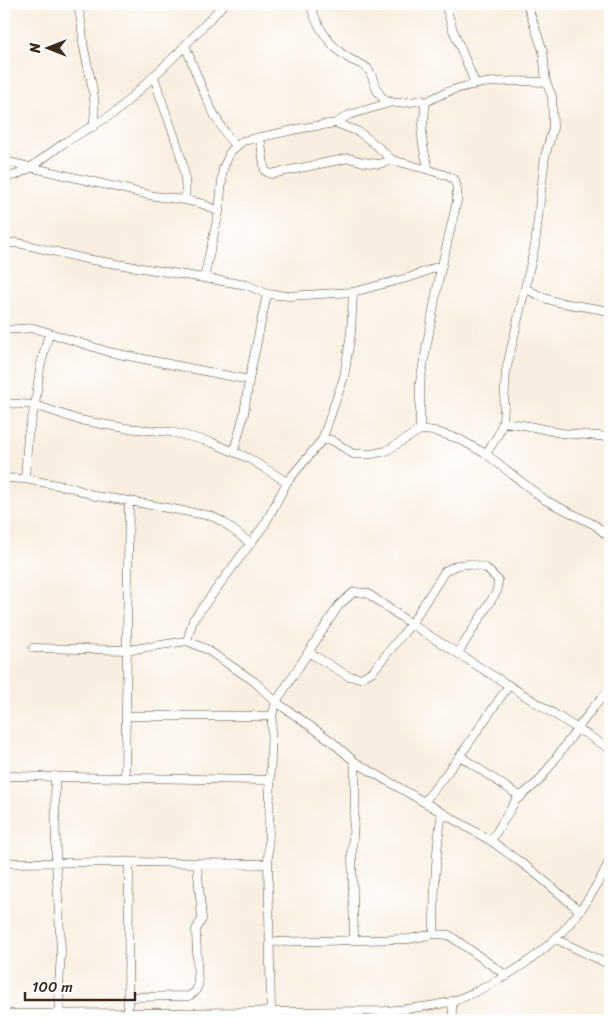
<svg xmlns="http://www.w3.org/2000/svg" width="614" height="1024" font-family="Sriracha,sans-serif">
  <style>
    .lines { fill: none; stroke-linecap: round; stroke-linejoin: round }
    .minor-casing { stroke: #58483b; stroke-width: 9 }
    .minor { stroke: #fff; stroke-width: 8 }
  </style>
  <rect width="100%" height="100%" fill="#fff"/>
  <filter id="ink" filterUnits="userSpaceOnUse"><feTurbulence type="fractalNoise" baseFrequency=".02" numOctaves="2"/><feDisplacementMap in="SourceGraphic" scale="10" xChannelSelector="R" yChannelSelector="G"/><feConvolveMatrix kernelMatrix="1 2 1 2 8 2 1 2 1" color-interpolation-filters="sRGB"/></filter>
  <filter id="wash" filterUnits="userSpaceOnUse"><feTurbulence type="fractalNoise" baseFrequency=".0096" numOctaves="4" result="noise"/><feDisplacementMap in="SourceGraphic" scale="20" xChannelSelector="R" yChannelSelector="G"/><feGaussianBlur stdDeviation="1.12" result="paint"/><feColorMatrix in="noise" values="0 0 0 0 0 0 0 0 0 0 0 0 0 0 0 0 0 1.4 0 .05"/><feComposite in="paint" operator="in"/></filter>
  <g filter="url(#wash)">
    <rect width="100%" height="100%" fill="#f9efe0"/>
  </g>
  <g filter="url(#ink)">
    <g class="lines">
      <g class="minor-casing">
        <path id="minor" d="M77,4C82,17 82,29 83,42C87,70 99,98 93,127
          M310,4C316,24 329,46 347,57C353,62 362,63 367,68C375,77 374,92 384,99C394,106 410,102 422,100L425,103C461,80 505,80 546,82
          M445,4L453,30L475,83
          M185,45C199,80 211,118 236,147
          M154,75C163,115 190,159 185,200
          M336,123L349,115L392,102
          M260,137L265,171L271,174L349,158L363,162L379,164L392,160
          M4,161L154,196L185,200L203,204L219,212
          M4,177L16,175L30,168L64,143L116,112L177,54L224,4
          M4,243H18L86,259L247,285L267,294L289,296L353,292L411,277L442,265
          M204,278L219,212L223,169L230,152L243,141L303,128L336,123L359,132L376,145L392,160L429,170
          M525,288L544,298L557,302L610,311
          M4,330L34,328L109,352L249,380
          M4,403L35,405L79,420L125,428L171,432L211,442L248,458L287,482
          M503,422L529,426L561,433L610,437
          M420,430V382L439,278L457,201V189L455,180L448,176L429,170C426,159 422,147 422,135C422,124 426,114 425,103
          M322,440H332L353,454H372L386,451L420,430L434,431L459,439L486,454L545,500L595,525L610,538
          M234,451L244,414L249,380L267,294
          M486,454L498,435L503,422L506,371L535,245L545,156L553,128L552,96L546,82L543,51L527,4
          M4,478L25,479L73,488L95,496L129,501L211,516L223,522L251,544
          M25,479L28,435L35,405L40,368L49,333
          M187,641L193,620L265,524L287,482L322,440L344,377L351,333L353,292
          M33,648L128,650L187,641L206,649L255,682L276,702L330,740L355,762L491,841L534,872L580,911
          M308,652L348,676L361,678L373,671L411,624L445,571L457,565L470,564L486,568L498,580L497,591L458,653
          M127,716H272
          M460,756L521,797
          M4,776L270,780
          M55,776L56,862L61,951L59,988L60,1014
          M125,777L129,501
          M425,801L460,756L509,685
          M491,841L516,800L539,781L592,709L610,689
          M4,863L129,862L268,864
          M434,934C434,893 435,853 442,813
          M354,939L352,852L355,804V762
          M556,939L610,965
          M270,942L409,939L434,934L449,935L507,976
          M128,997L189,996L195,992L198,986L196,930L202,919L197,864
          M452,1001L453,1020
          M128,1012L129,862
          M271,1012L268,864L272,716L276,702L339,605L354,592L367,593L411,624L610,749
          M4,1014L385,1011C408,1009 431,1007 453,1001C466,997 479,990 491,984C547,955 583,917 610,860"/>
      </g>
      <use href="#minor" class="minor"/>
    </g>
  </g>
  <rect width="614" height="1024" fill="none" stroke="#fff" stroke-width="20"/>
  <g transform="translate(48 48) rotate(270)" stroke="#ffffff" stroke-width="4" paint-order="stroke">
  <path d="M0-4L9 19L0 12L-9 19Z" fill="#3b2a1e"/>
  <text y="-8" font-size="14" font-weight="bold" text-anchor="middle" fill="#3b2a1e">N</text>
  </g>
  <path d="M25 992v8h110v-8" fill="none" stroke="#3b2a1e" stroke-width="2.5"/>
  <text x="32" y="992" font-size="15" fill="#3b2a1e" stroke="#ffffff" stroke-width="4" paint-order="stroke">100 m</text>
</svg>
